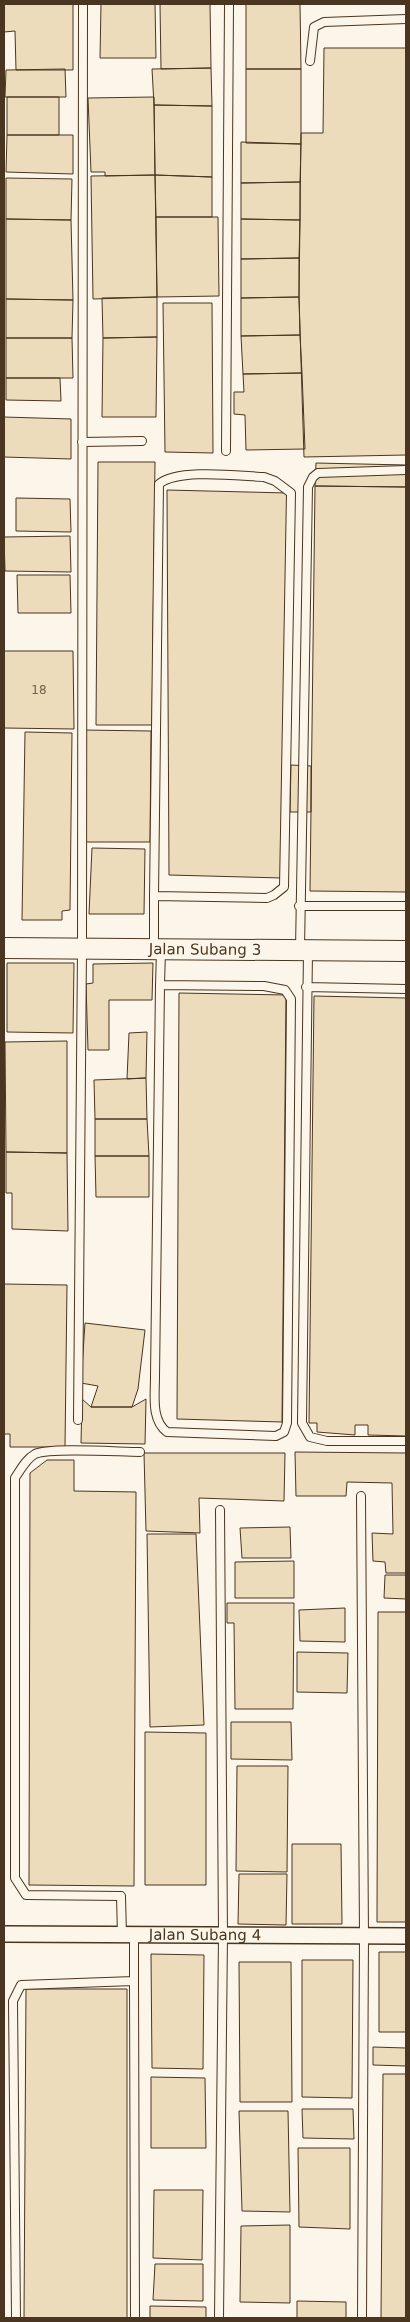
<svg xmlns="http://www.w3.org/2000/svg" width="410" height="2322" font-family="'DejaVu Sans',sans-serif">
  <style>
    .building { fill: #ecdcbc; stroke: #4a3520 }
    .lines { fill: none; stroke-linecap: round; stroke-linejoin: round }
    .lane-casing { stroke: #4a3520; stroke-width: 10 }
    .street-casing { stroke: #4a3520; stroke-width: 18 }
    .secondary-casing { stroke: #4a3520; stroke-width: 22 }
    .lane { stroke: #fbf6e9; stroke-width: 8 }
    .street { stroke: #fbf6e9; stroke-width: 15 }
    .secondary { stroke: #fbf6e9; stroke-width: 20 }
    .labels { text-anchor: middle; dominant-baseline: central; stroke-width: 4; stroke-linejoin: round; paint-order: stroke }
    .number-label { font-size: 12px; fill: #725f47 }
    .street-label { font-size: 15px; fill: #4a3520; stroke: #fbf6e9 }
  </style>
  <rect width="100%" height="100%" fill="#fbf6e9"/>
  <path class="building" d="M4,4H73V70H16L15,31L4,32Z
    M101,4H155L156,58H100Z
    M160,4H210L211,68L161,69Z
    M246,4H300L301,69H246Z
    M324,48H406V455L304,457L299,297L301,133H323Z
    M211,68L212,106L154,105L152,69Z
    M65,69L66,97H5L6,70Z
    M246,69H301V144L246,143Z
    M7,97H59V135H7Z
    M154,97L155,175L105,176V172H91L88,98Z
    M154,105L212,106V177L155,175Z
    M7,135H73V174L6,172Z
    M241,142L301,144L300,182L241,183Z
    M155,175L157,297L93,299L91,176Z
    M155,175L212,177V217H156Z
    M6,178L72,179L71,220L6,219Z
    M300,182V220L241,219V183Z
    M156,217H218L219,296L157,297Z
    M6,219L71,220L73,300L6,299Z
    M241,219L300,220L299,258L241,259Z
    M299,258V297L241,298V259Z
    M157,297V337L103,338L102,298Z
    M299,297L300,335L241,336V298Z
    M6,299L73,300L72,338H6Z
    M163,303H212L213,453L165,452Z
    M300,335L302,373L243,374L241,336Z
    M157,337L156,417H102L103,338Z
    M6,338H72L73,378H6Z
    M302,373L305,449L246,450L245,415L234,414V392H244L243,374Z
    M6,378H60L61,401L6,400Z
    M4,417L71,419V459L4,457Z
    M98,462H155L152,725H96Z
    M316,463L406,465V487L315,486Z
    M315,486L406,487V892L310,891Z
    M167,490L287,493L282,878L169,875Z
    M16,498L70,499L71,532L16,531Z
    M70,536L71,572L5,571L4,537Z
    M17,575H70L71,613H18Z
    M4,651H73L74,729L4,728Z
    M83,730L151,731L150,842H83Z
    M25,732L72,733L70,910L62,911V920H22Z
    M291,765L311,766V812H290Z
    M92,848L145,849L144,914H89Z
    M7,963H74L73,1033L7,1032Z
    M153,963L152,1000H109V1050H88L86,984L93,983V964Z
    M179,993L286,995L282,1422L177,1419Z
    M314,996L406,998V1436L368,1435V1425H355V1435L317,1432V1423H309Z
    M147,1032L146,1078L127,1079L129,1033Z
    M67,1041V1153L6,1152L5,1042Z
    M146,1078L147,1119H95L94,1080Z
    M95,1119H147L149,1156H95Z
    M6,1152L67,1153L68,1231L12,1229V1193H6Z
    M95,1156H149V1197H96Z
    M4,1284L67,1285L65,1447H10V1434H4Z
    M85,1323L145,1330L138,1389L132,1407H91L98,1386L81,1383Z
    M82,1399L91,1407H132L146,1399L145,1444L81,1443Z
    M295,1452L406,1453V1573H386L385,1562L373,1561L372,1533L393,1534L392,1483L347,1482L346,1496H296Z
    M144,1453H285L284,1501L199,1498L200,1533L146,1531Z
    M47,1460H74V1491L136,1492L134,1886L29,1885L30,1473Z
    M290,1527L291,1558H242L240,1528Z
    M147,1534H196L204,1725L150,1727Z
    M294,1561V1598H235V1562Z
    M385,1575H406V1599L384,1598Z
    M227,1603H294L293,1709H235L234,1623H227Z
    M345,1608V1642L300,1641L299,1610Z
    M378,1612H406V1922H377Z
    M297,1652L348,1653L347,1693L297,1692Z
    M231,1722H291L292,1760L231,1759Z
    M145,1732L206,1733V1885H145Z
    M237,1766H288L287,1872L236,1871Z
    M292,1844H341L342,1924H292Z
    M239,1874H287L286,1925L238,1924Z
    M379,1952H406V2032H379Z
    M151,1954L204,1955L203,2069L152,2068Z
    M302,1960H353L352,2098L302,2097Z
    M239,1962H291L292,2102H240Z
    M26,1989H127V2318H24Z
    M373,2047L406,2048V2066L373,2065Z
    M383,2074H406V2318H381Z
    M151,2077L205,2078L206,2148H151Z
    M302,2109H353L354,2139L303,2138Z
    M239,2111H288L290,2212L242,2211Z
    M298,2148H350V2229L299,2227Z
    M154,2190H203L202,2260L153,2258Z
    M290,2225V2303L240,2302L241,2226Z
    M155,2264H203V2301L153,2300Z
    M297,2301L346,2302V2318H297Z
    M150,2306L206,2307V2318H150Z"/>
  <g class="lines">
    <g class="lane-casing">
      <path id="lane" d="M310,61L314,27L324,22L406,19
        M82,442L142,441
        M226,451L229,4
        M154,896L267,898L274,895L284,887L291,493L275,481L264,477C239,476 178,468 159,484L154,896V948
        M299,906H406
        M300,949L308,487L313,477L318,473L406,470
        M308,951L302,1423L310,1437L327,1441H406
        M160,985L264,986L285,990L291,999L287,1423L284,1432L276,1436L167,1432C151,1420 155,1396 155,1377L160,985L161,951
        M306,987L406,989
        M78,1420L82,949L83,4
        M361,1496L364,1936L362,2318
        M122,1935L121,1896L26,1895L15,1878V1478C21,1469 26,1459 35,1454C49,1447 120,1452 140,1452
        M134,1935V1981
        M16,2318L13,2001L21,1985L134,1981L135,2318
        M219,2318L223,1935L220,1510"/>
    </g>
    <g class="street-casing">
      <g id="street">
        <path id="s1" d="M4,1934L406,1936"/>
      </g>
    </g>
    <g class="secondary-casing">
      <g id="secondary">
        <path id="s2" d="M4,948L406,951"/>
      </g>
    </g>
    <use href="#lane" class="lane"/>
    <use href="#street" class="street"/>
    <use href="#secondary" class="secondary"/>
  </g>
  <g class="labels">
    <g class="number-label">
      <text x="39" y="690">18</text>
    </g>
    <g class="street-label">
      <text stroke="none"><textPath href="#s2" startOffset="201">Jalan Subang 3</textPath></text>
      <text stroke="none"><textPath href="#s1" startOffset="201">Jalan Subang 4</textPath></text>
    </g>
  </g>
  <rect width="410" height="2322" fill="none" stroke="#4a3520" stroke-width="10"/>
</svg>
